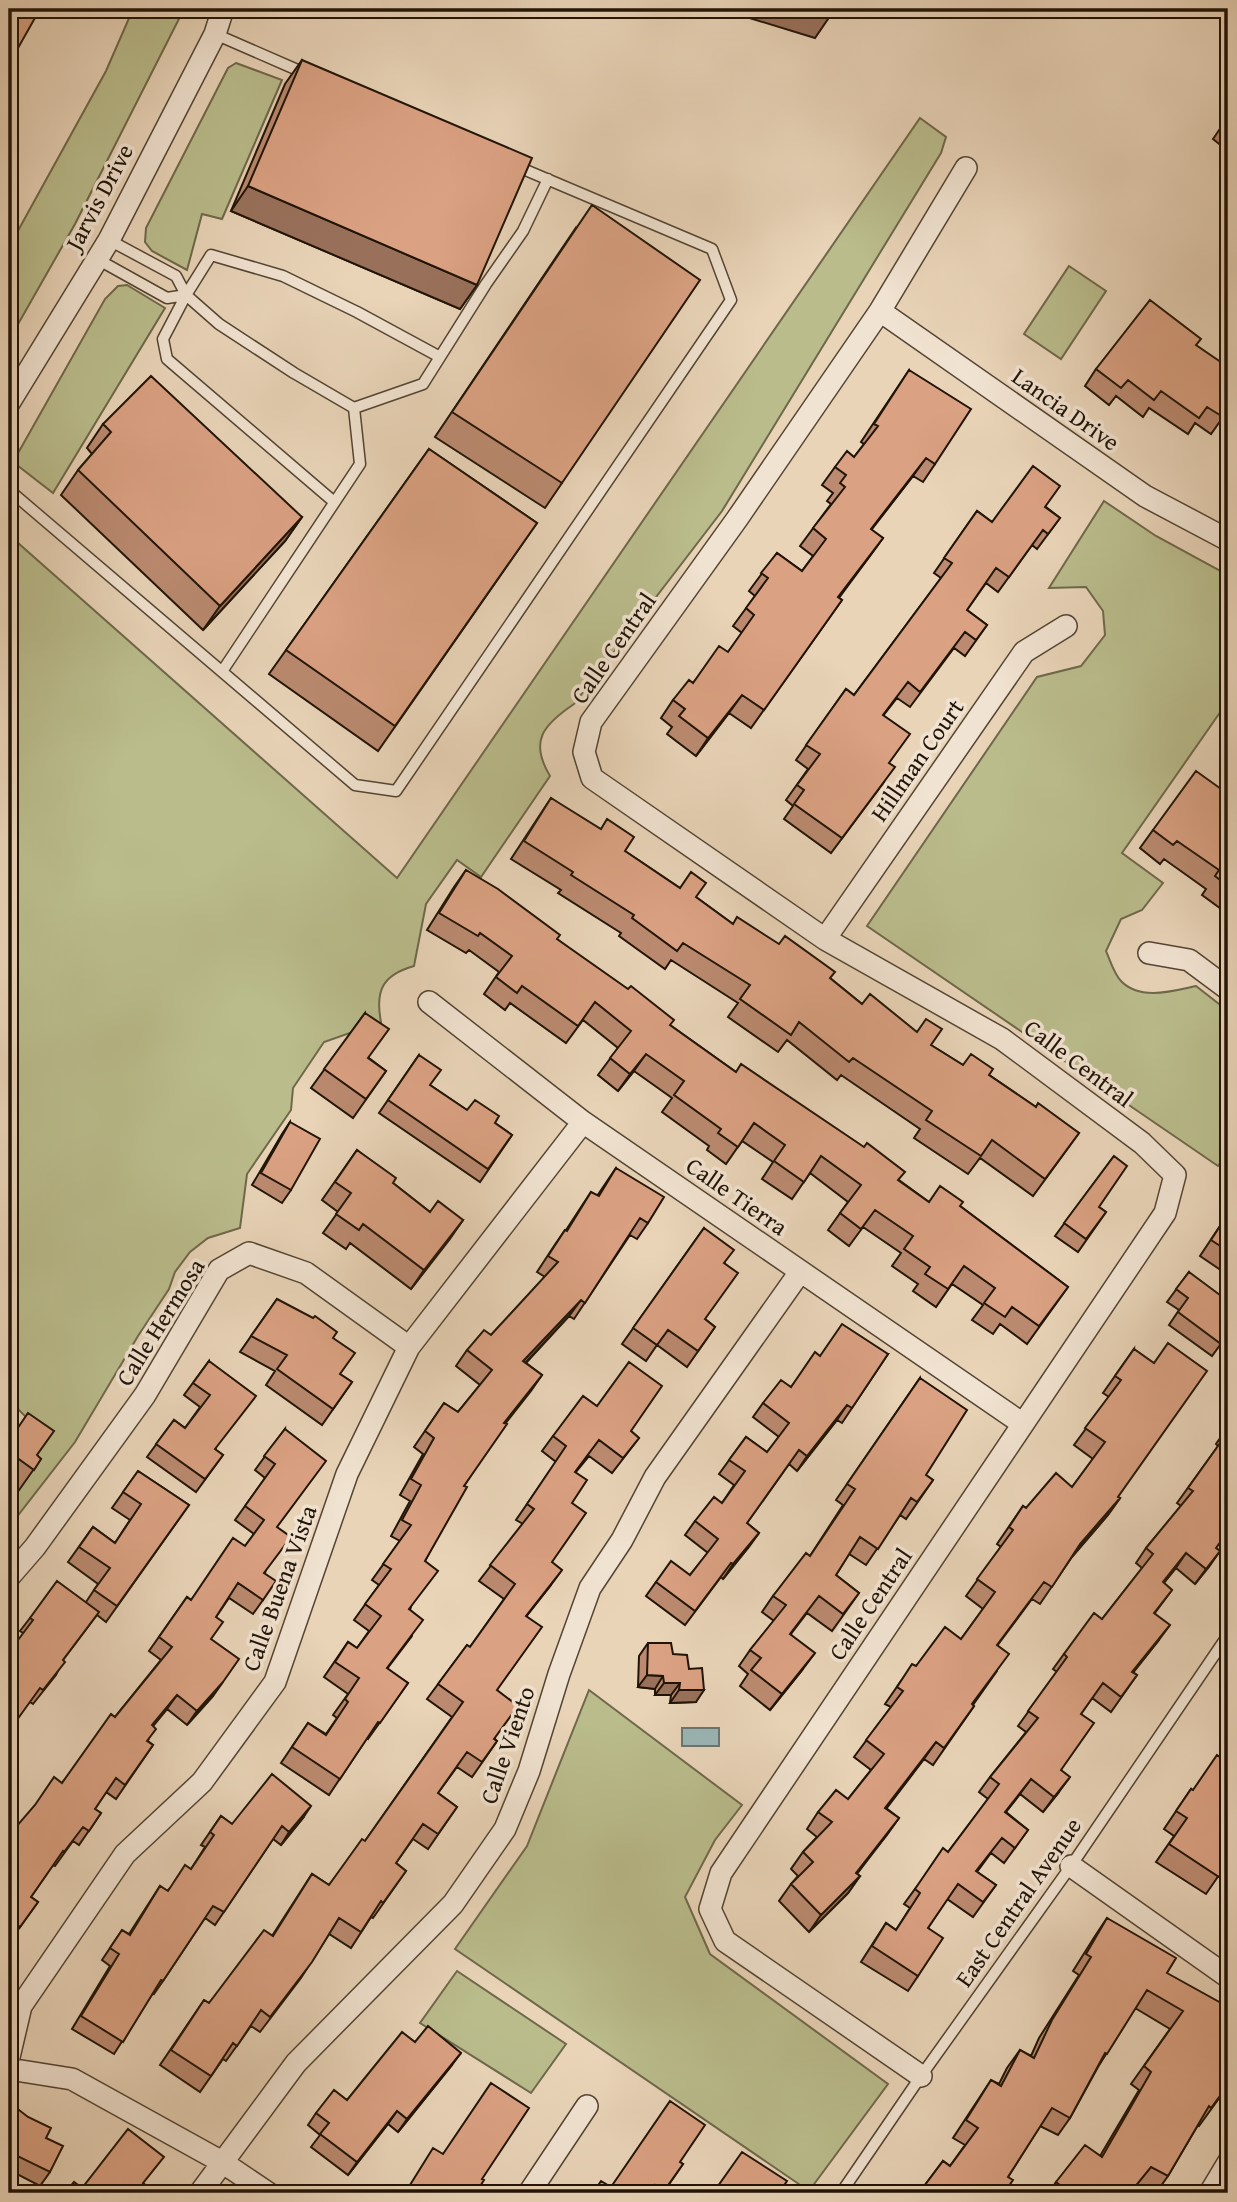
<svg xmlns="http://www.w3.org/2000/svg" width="1237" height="2202" font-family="'Gentium Book Plus',serif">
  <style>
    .green { fill: #babc8c; stroke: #6e684a; stroke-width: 2 }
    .water { fill: #9ab7b7; stroke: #6a7671; stroke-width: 2 }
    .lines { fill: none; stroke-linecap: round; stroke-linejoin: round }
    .lane-casing { stroke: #534433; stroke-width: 13 }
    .street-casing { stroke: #534433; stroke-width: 24 }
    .lane { stroke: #f1e3d1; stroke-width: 10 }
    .street { stroke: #f1e3d1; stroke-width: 21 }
    .wall { fill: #bb8a70; stroke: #211407; stroke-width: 2 }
    .shaded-wall { fill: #99715b; stroke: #211407; stroke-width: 2 }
    .building { fill: #daa182; stroke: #211407; stroke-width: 2 }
    .labels { text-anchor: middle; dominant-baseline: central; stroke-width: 7; stroke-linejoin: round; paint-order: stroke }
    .street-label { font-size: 24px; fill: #211407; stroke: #f1e3d1 }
  </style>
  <rect width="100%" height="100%" fill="#e9d4b8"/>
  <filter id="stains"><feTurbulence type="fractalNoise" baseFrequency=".00286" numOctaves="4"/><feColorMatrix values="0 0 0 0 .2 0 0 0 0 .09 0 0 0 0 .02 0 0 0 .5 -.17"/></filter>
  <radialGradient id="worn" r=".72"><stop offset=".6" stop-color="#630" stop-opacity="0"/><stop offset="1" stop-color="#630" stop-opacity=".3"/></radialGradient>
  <path class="green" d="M133,9H184L75,224L9,340V247L106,71Z
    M236,63L282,80L222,219L202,214L187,270L152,251L145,242L146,228L228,68Z
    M920,118L946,137L941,153L722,511L574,704C543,725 529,741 550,776L481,877L457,860L426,904L414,966C382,975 375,991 381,1022L324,1042L293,1088L291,1110L247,1174L240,1228L208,1238L190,1252L175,1272L169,1289L138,1336L75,1442L9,1527V1442L26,1417L9,1400V535L397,878Z
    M1069,266L1106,291L1061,359L1024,334Z
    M127,285L165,308L53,493L13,462L105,299L118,286Z
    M1104,501L1156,536L1228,575V701L1122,853L1163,883L1142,910L1121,919L1106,951C1110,960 1114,974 1121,981C1140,1001 1173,991 1196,986L1228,1011V1154L1218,1166L867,926L1037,677L1081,666L1105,635L1103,611L1086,587L1049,588Z
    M589,1690L742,1805L715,1840L685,1897L710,1954L888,2084L809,2191L455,1949L527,1846Z
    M457,1971L566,2044L531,2093L420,2023Z"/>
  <path class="water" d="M682,1728H719V1746H682Z"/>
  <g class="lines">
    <g class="lane-casing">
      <path id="lane" d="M215,34L309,75
        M109,240L176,276L186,295L219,324L294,373L354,408L423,384L486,284L523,231L548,179
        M97,259L167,298L186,295
        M9,490L355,785L396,791L731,300L712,249L516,166
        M333,501L167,359L163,339L186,295L211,255L283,276L357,312L440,357
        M223,670L360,464L354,408
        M841,2193L921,2076L1071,1866L1228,1635"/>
    </g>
    <g class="street-casing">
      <path id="street" d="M880,311L1145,496L1228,540
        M9,403L109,240L215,34L223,9
        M825,939L1024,652L1066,626
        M1149,953L1189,960L1228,989
        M429,1002L583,1122L1023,1424
        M9,1577L35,1547L145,1395L219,1270L249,1253L306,1273L409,1347
        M1071,1866L1228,1977
        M9,2057L21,2006L125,1854L202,1782L275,1682L347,1474L409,1347L583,1122
        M9,2069L72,2079L222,2162L268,2193
        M921,2076L725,1941L710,1909L721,1873L1165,1213L1175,1175L1142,1143L1002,1039L825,939L592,778L584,752L591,722L737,519L880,311L966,168
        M200,2193L296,2063L453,1904L505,1829L529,1771L559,1674L590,1588L622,1540L655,1477L800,1272
        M529,2193L587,2106
        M1210,2193L1228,2163"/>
    </g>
    <use href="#lane" class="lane"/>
    <use href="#street" class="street"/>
  </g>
  <path class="wall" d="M302,60L477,285L460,309L231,211L285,84Z
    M1228,117V151L1213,139Z
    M575,229L562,483L545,508L435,437Z
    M1197,346L1228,410L1211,434L1195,423L1188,434L1149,408L1143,417L1116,396L1109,405L1085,386L1096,369Z
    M909,370L935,464L923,482L913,476L871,530L883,538L839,598L842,600L751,728L729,713L696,756L667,734L672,727L661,718L673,700L728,652L742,633L733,626L755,596L749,591L777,553L802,571L813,556L800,546L831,504L827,501L833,493L822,485L835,467L854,457L864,444L861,442Z
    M103,424L302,517L285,541L203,630L61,495L78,470L92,454L87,448Z
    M429,449L537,523L378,751L269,674Z
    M1046,507L1060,518L1037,549L1032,545L998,592L986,583L967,610L987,625L965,656L954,648L910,707L897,698L883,716L889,763L884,782L831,853L784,819L793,806L786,800L808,769L796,760L846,689L854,695L941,578L934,573L977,511L992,522Z
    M551,798L625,851L680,888L696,897L733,924L830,978L862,1004L931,1045L963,1065L989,1075L1036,1107L1079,1133L1033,1196L980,1158L968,1174L914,1138L920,1129L841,1075L837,1080L787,1040L778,1052L728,1017L738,1003L671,960L665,969L619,936L621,933L558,893L561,890L511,859Z
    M1223,822L1228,826V914L1202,895L1206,889L1164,859L1160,864L1140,848L1153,830Z
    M466,870L670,1025L736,1072L899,1180L929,1202L960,1206L1068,1287L1027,1344L1000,1324L993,1334L972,1320L983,1305L952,1284L936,1307L913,1291L918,1284L892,1266L901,1253L863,1227L849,1246L828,1230L848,1202L810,1173L792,1199L762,1179L773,1162L742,1141L726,1164L707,1150L709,1146L662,1112L672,1098L634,1071L618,1091L598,1075L618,1048L583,1020L566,1043L510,1003L505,1010L484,994L499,972L469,950L466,953L427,930L454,887Z
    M365,1013L369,1058L386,1071L353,1118L311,1088Z
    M419,1055L430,1085L467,1110L495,1123L512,1135L480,1182L379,1113Z
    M290,1122L291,1190L282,1203L252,1185L282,1134Z
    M357,1150L393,1183L430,1212L463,1220L411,1289L350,1243L346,1249L323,1233L338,1212L322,1200Z
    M1114,1156L1099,1207L1106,1212L1078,1252L1055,1236Z
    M616,1168L648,1223L637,1239L630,1235L574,1319L569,1316L526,1363L542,1375L505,1423L464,1486L425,1561L410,1610L412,1636L387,1669L408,1683L368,1739L367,1738L329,1795L281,1763L308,1723L326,1734L337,1718L333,1715L348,1694L324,1677L348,1642L357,1648L369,1631L354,1620L379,1585L372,1580L400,1541L391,1536L410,1501L400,1495L423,1454L414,1447L444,1403L458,1412L480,1385L456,1366L467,1350L491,1335L545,1277L537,1272L554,1246L565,1230H566L591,1192L597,1196Z
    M1224,1220L1228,1223V1275L1200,1256Z
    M704,1228L725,1263L705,1319L715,1327L687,1367L657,1345L646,1361L622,1344Z
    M1189,1272L1228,1334L1212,1356L1169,1325L1179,1310L1167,1302Z
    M277,1299L333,1338L340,1374L352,1382L322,1425L266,1385L275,1371L240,1352Z
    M1134,1349L1118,1497L1120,1498L1108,1515L1072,1557L1040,1604L1032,1599L997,1646V1671L973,1705L974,1706L933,1765L924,1759L886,1808L899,1818L857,1874L860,1876L848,1893L809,1932L779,1901L791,1884L798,1876L791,1869L803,1852L817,1837L807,1829L818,1812L848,1799L871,1770L854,1757L891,1707L885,1704L901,1681L916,1666L961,1639L983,1609L966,1596L1001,1547L997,1544L1023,1506L1026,1508L1072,1487L1093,1459L1074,1445L1109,1397L1103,1393Z
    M888,1354L842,1423L837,1420L797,1471L789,1464L747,1523L759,1533L723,1579L721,1577L685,1625L646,1596L656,1582L690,1575L708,1553L685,1535L695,1521L722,1503L734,1485L719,1474L746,1437L767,1452L779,1437L753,1417L763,1403L791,1387L820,1356Z
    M209,1361L216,1450L223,1455L196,1492L147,1457L174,1420L185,1428L200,1407L184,1395Z
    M920,1378L926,1475L933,1480L906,1519L900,1515L866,1565L849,1554L836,1575L859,1593L832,1631L807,1613L791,1634L803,1669L770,1710L740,1686L748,1674L739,1666L750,1650L774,1621L762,1612L773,1596L810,1556L843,1505L836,1500Z
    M1228,1427V1531L1216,1548L1220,1551L1195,1584L1176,1568L1164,1583L1172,1590L1155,1613L1159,1640L1133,1672L1137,1675L1111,1712L1092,1698L1081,1714L1061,1770L1059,1792L1043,1812L1020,1794L1006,1812L1028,1830L1004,1863L991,1853L977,1872L996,1885L973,1917L947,1899L928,1928L918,1976L908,1991L861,1962L886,1923L896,1930L910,1908L904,1904L915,1889L948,1852L988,1799L979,1792L990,1777L1026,1732L1018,1726L1057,1672L1053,1669L1064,1654L1102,1619L1142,1568L1136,1563L1146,1548L1181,1506L1177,1503L1218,1446L1216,1444Z
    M285,1429L277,1527L265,1573L263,1600L253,1614L229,1598L216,1617L211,1639L213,1696L187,1725L167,1709L153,1726L148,1741L153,1745L116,1799L106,1792L95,1809L101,1813L79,1845L73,1841L55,1866L53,1865L31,1897L38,1902L10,1941L9,1940V1835L62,1783L161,1660L149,1651L187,1597L191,1600L245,1546L254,1534L235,1520L265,1478L255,1470Z
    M9,1431L41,1459L17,1493L9,1488Z
    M631,1431L639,1438L612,1473L589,1456L575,1473L572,1503L552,1562L551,1585L526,1616L497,1690L495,1739L497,1741L472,1777L457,1767L438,1793L457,1807L428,1849L413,1839L396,1863L406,1871L373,1918L371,1917L351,1948L329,1934L301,1978L260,2032L251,2026L226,2061L223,2059L200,2092L160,2065L204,2000L209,2003L272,1936L312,1874L329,1885L365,1841L452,1717L427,1699L467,1645L470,1647L504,1599L479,1581L523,1524L516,1520L556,1462L542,1451L553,1436Z
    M138,1471L189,1505L106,1622L97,1615L63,1660L56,1675L33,1704L30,1702L23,1633L20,1631L30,1618L86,1602L98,1584L68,1562L93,1527L115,1543L130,1520L112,1508Z
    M648,1643L673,1654L689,1669L696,1702L670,1703L671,1695H655V1689L638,1687L639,1656Z
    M1191,1789L1228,1862L1206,1894L1156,1862L1174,1836L1164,1829Z
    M221,1816L232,1824L303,1818L281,1845L273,1839L215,1925L205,1918L163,1981L154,1994L153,1993L114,2054L72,2029L110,1966L102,1960L122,1930L129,1934L160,1886L167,1891L191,1869L205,1847L201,1845Z
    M1107,1918L1167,1973L1228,2086L1199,2126L1198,2125L1168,2176L1156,2193H1153L1138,2185L1132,2193H1049L1056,2182L1100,2156L1139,2090L1131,2084L1170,2029L1135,2008L1098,2067L1070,2118L1058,2135L1040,2126L1008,2177L1004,2193H919L943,2161L950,2166L965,2145L953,2138L991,2080L999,2084L1007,2068L1020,2050L1031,2056L1039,2038L1079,1975L1073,1971L1095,1936Z
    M415,2042L452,2065L398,2132L388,2124L348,2175L311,2147L320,2135L308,2125L316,2113L347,2100Z
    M9,2105L46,2138L50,2172L40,2186L9,2170Z
    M680,2162L683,2164L663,2193H592Z"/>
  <path class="shaded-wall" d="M720,9H816L832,13L815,38Z
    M248,186L477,285L460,309L231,211Z
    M926,458L913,476L858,547L871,529Z
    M302,517L285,541L203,630L220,606Z
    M883,538L870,556L825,615L838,597Z
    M742,695L729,713L696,756L708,738Z
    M646,1054L634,1071L618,1091L630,1074Z
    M463,1220L450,1239L411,1289L424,1270Z
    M581,1300L569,1316L512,1377L523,1361Z
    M542,1375L531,1391L493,1439L504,1423Z
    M847,1405L837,1420L797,1471L807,1456Z
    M1120,1498L1108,1515L1068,1561L1080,1544Z
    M759,1533L749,1547L723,1579L733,1564Z
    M1220,1551L1209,1567L1195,1584L1206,1569Z
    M1186,1553L1176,1568L1152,1597L1163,1582Z
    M562,1570L551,1585L515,1631L526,1616Z
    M1170,1625L1159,1640L1122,1687L1132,1672Z
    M815,1653L803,1669L770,1710L782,1694Z
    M647,1675L663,1676L655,1689L638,1687Z
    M223,1682L213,1696L187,1725L197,1711Z
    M664,1683H680L671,1695H655Z
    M679,1690H704L696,1702L670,1703Z
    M177,1695L167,1709L142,1739L152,1725Z
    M936,1742L924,1759L874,1825L885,1808Z
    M1070,1777L1059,1792L1043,1812L1054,1797Z
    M1031,1779L1020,1794L994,1827L1005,1812Z
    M311,1806L303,1818L281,1845L289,1832Z
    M899,1818L887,1835L844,1890L856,1873Z
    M860,1876L848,1893L809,1932L821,1915Z
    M461,2053L452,2065L398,2132L407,2119Z
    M397,2111L388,2124L348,2175L357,2162Z"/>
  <path class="building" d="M9,9H40L9,64Z
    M816,9H833L832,13Z
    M302,60L532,158L477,285L248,186Z
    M1228,117V131L1221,126Z
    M592,205L700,280L562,483L452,412Z
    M1150,300L1201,339L1196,345L1228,367V410L1223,417L1207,407L1199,418L1161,391L1154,400L1128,380L1121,388L1096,369Z
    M909,370L971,409L935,464L926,458L871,529L883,538L838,597L842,600L764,710L742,695L708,738L679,716L685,709L673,700L689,680L693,683L719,646L728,652L754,615L746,608L768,578L761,573L777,553L802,571L826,539L813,528L845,487L840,483L846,475L835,467L847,451L854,457L878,426L874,424Z
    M151,376L302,517L220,606L78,470L111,432L103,424Z
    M429,449L537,523L395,726L286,650Z
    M1033,466L1060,486L1045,507L1060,518L1048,534L1043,530L1009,577L996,568L967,610L987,625L976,640L965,632L920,692L908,682L883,715L910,734L889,763L895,767L842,838L794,804L804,790L797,785L820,754L806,745L846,689L854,695L952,563L944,558L977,511L992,522Z
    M1196,771L1228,794V815L1223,822L1228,826V886L1215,876L1219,870L1177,841L1173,845L1153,830Z
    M551,798L601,829L607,819L634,837L625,851L680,888L691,872L706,883L696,897L733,924L737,917L779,944L785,936L835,972L830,978L862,1004L870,994L917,1032L926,1019L942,1029L931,1045L963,1065L971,1054L993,1069L989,1075L1036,1107L1038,1103L1079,1133L1045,1179L992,1140L981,1156L926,1120L932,1111L853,1058L849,1062L799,1022L791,1035L740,999L750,985L683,943L677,951L632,918L634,915L571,875L573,872L524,841Z
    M466,870L498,889L560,935L557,939L628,989L631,986L674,1020L670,1025L736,1072L741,1064L864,1147L867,1143L905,1172L898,1180L929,1202L940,1186L963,1202L960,1206L1068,1287L1039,1326L1012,1307L1005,1317L984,1303L995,1288L964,1266L948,1289L925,1274L930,1267L904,1249L913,1236L875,1210L861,1229L840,1213L861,1185L821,1156L804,1182L774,1161L785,1145L754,1123L738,1147L718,1133L721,1129L674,1095L684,1081L646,1054L630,1074L610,1058L631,1031L595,1002L578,1026L522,986L517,993L496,977L512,956L480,933L478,936L439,913Z
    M365,1013L389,1029L368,1058L386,1071L366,1099L324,1069Z
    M419,1055L441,1070L430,1085L467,1110L475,1100L499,1116L495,1123L512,1135L488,1169L388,1100Z
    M290,1122L320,1139L291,1190L261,1173Z
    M357,1150L396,1178L393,1183L430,1212L438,1201L463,1220L424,1270L363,1224L359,1230L336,1214L351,1193L335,1182Z
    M1114,1156L1127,1166L1099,1207L1106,1212L1086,1239L1064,1223Z
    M616,1168L664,1197L648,1223L640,1218L585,1303L581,1300L523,1361L542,1375L504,1423L507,1424L464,1486L467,1487L425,1561L438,1571L409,1609L423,1620L387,1668L408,1683L380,1723L378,1722L340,1779L292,1747L308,1723L326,1735L348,1702L345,1699L359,1678L335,1662L348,1642L357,1648L381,1616L365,1604L391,1569L383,1564L411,1525L402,1520L421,1485L411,1479L434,1438L425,1431L444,1403L458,1412L492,1370L467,1350L484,1330L491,1335L558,1262L548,1256L565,1230L567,1231L591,1192L599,1196Z
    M1224,1220L1228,1223V1251L1211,1240Z
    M704,1228L734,1250L724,1263L738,1273L705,1319L715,1327L698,1351L668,1330L657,1345L633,1328Z
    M1189,1272L1228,1301V1334L1221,1344L1178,1312L1188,1298L1176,1289Z
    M277,1299L313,1318L315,1316L337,1332L333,1338L355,1353L340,1374L352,1382L333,1409L277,1369L287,1355L251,1336Z
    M842,1324L888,1354L852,1408L847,1405L807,1456L799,1450L747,1523L759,1533L733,1564L731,1563L695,1611L656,1582L671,1561L690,1575L718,1539L695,1521L714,1497L722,1503L745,1471L729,1460L746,1437L767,1452L789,1423L763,1403L781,1380L791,1387L815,1352L820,1356Z
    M1168,1343L1207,1371L1118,1497L1120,1498L1080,1544L1052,1587L1044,1582L997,1645L1009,1654L972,1704L974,1706L944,1748L936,1742L885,1808L899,1818L856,1873L860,1876L821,1915L791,1884L813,1862L803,1852L832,1822L818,1812L836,1790L848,1799L884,1754L866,1740L903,1691L897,1687L912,1664L916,1666L945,1627L961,1639L995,1592L977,1579L1013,1530L1009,1527L1023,1506L1026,1508L1056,1473L1072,1487L1105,1442L1085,1428L1121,1380L1115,1376L1134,1349L1154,1363Z
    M209,1361L256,1396L215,1449L223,1455L205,1479L156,1444L174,1420L185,1428L210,1395L193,1383Z
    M629,1362L662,1386L631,1431L639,1438L623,1458L599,1440L575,1472L587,1480L572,1503L586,1513L552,1562L562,1570L526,1616L542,1627L497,1690L518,1706L494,1739L497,1741L482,1762L467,1752L438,1793L457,1807L438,1834L423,1824L396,1863L406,1871L383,1903L381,1901L361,1932L339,1918L312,1962L270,2017L261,2010L237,2046L233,2043L211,2076L171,2050L204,2000L209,2003L264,1930L273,1936L312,1874L329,1885L362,1839L365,1841L463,1702L438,1684L467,1645L470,1647L515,1584L490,1565L534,1509L527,1504L566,1446L553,1436L583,1396L597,1406Z
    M920,1378L967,1410L926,1475L933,1480L917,1502L911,1498L878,1549L860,1537L836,1575L859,1593L843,1614L819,1596L790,1634L815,1653L782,1694L751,1670L761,1658L750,1650L786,1605L773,1596L806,1553L810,1556L855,1489L847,1484Z
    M28,1413L54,1431L37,1455L41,1459L34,1470L9,1452V1431L13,1435Z
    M285,1429L326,1461L277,1527L291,1537L264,1573L276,1581L263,1600L238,1583L216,1617L223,1622L211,1639L239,1659L223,1682L197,1711L177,1695L152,1725L156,1729L147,1741L153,1745L125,1785L116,1778L95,1809L101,1813L89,1831L83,1827L64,1852L63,1851L31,1897L38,1902L20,1927L12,1921L9,1926V1835L35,1805L54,1777L62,1783L111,1714L115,1717L172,1647L159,1637L187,1597L191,1600L233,1538L245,1546L264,1520L245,1506L275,1464L264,1456Z
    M1228,1432V1531L1216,1548L1220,1551L1206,1569L1186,1553L1163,1582L1172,1590L1154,1613L1170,1625L1132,1672L1137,1675L1121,1697L1103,1683L1081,1714L1094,1723L1061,1770L1070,1777L1054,1797L1031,1779L1005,1812L1028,1830L1015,1848L1002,1838L976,1871L996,1885L983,1902L958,1884L928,1928L943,1938L918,1976L872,1946L886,1923L896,1930L920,1893L915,1889L943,1848L948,1852L999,1784L990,1777L1038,1718L1028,1711L1067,1657L1064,1654L1094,1613L1102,1619L1153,1554L1146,1548L1193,1491L1188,1488Z
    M138,1471L189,1505L117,1606L94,1590L110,1568L79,1547L93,1527L115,1543L141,1504L123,1492Z
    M57,1581L99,1612L63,1660L65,1662L43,1690L40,1688L9,1731V1652L33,1620L30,1618Z
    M648,1643H671L673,1654L687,1655L689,1669L702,1668L704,1690H679L680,1683H664L663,1676L647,1675Z
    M1217,1755L1224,1760L1228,1755V1862L1219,1877L1169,1844L1187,1818L1176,1811L1191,1789L1193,1790Z
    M272,1774L311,1806L289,1832L282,1826L224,1912L213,1906L163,1981L161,1980L123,2042L81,2016L119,1954L110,1948L122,1930L130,1935L160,1886L168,1891L185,1865L191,1869L214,1835L210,1832L221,1816L232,1824Z
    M1107,1918L1176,1958L1167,1973L1223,2004L1228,1998V2085L1211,2108L1209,2106L1168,2176L1151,2167L1130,2193H1067L1069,2192L1056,2182L1085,2145L1102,2157L1151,2072L1144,2066L1183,2011L1147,1990L1107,2054L1105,2053L1070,2118L1052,2108L1008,2177L1013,2180L1004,2193H923L925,2191L922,2189L943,2161L950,2166L978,2128L966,2120L991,2080L1001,2086L1020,2050L1034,2058L1052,2020L1091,1957L1086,1954Z
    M428,2026L461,2053L407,2119L397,2111L357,2162L320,2134L329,2123L316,2113L334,2090L347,2100L402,2032L415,2042Z
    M491,2083L529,2108L482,2179L484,2180L476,2193H405L433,2148L443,2154Z
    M670,2101L705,2125L680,2162L683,2164L664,2191L655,2185L650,2193H593L601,2181L611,2187Z
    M10,2103L28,2117L51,2128L46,2138L63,2146L50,2172L9,2152V2105Z
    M128,2129L164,2157L143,2183L148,2187L143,2193H65L74,2182L82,2188Z
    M742,2152L787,2181L779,2193H713Z"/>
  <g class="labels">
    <g class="street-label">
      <text transform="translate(99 197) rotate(-62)">Jarvis Drive</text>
      <text transform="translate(1066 409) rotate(35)">Lancia Drive</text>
      <text transform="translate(613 648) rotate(-55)">Calle Central</text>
      <text transform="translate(917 760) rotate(-55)">Hillman Court</text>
      <text transform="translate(1079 1063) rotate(37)">Calle Central</text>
      <text transform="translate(737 1196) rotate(35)">Calle Tierra</text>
      <text transform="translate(160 1322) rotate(-58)">Calle Hermosa</text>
      <text transform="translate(279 1588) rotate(-70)">Calle Buena Vista</text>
      <text transform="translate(870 1604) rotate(-56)">Calle Central</text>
      <text transform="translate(507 1745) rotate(-71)">Calle Viento</text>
      <text transform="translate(1018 1902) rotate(-55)">East Central Avenue</text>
    </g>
  </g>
  <rect width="1237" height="2202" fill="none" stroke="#e9d4b8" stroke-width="35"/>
  <rect x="10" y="10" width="1216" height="2181" fill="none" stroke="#211407" stroke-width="3.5"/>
  <rect x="18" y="18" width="1202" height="2167" fill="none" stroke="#211407" stroke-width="2"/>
  <rect width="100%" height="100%" filter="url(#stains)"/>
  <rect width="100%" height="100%" fill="url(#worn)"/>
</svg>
